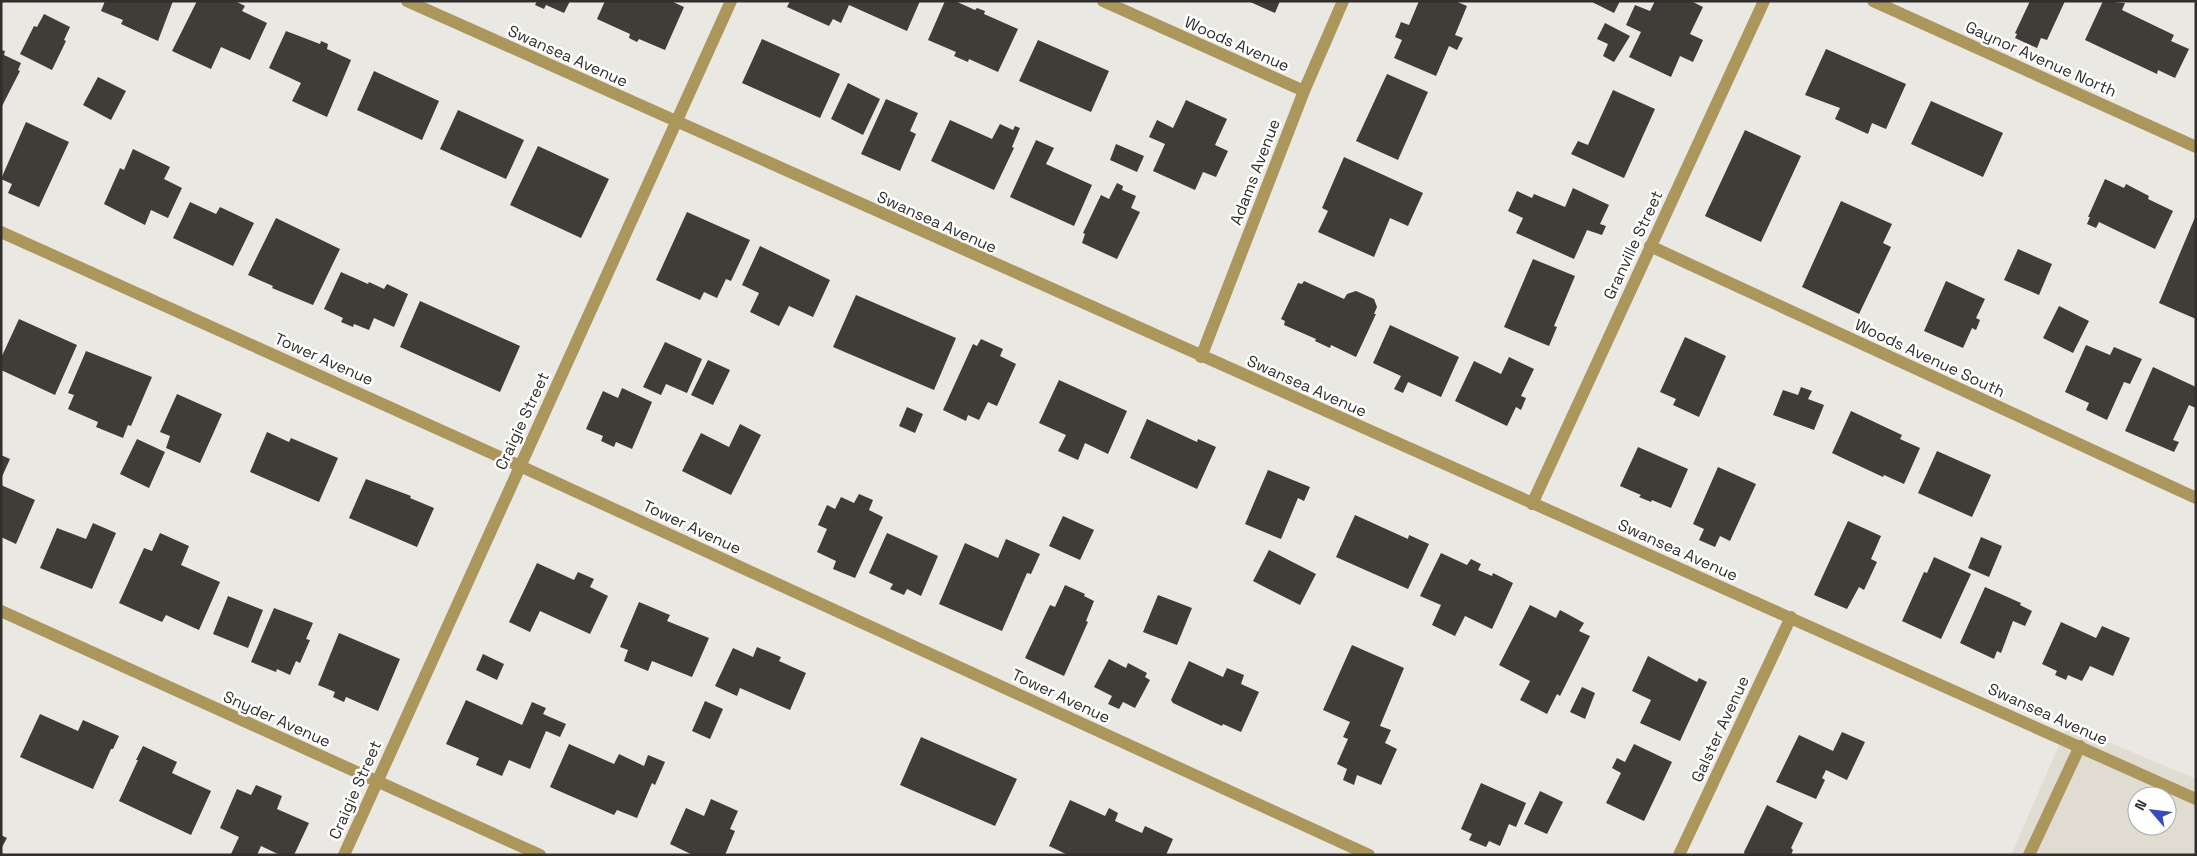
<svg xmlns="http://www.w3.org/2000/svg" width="2197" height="856" font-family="'Space Grotesk',sans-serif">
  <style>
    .built { fill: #e1dcd1; fill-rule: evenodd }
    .building { fill: #3e3d38 }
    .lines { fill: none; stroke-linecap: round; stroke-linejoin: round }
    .lane { stroke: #ab965b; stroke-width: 12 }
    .street { stroke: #ab965b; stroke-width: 12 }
    .labels { text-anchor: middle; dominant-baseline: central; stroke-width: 5; stroke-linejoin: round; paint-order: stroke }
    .street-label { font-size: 16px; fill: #302f2d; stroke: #fff }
  </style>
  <rect width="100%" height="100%" fill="#eae8e3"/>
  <path class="built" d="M2068,725L2196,779V855H2011ZM2137,796H2167V826H2137Z"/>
  <path class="building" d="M105,1H173L158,41L121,24L123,20L101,11Z
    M197,1H235L245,6L242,11L267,23L250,60L221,47L211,69L172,51Z
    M537,1H570L564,13L546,5L544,9L535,5Z
    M605,1H671L684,7L665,50L639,39L637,42L629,38L630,34L597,19Z
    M790,1H920L907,31L849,5L841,23L833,19L829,26L787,7Z
    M945,1H955L975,10L977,8L985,11L984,14L1018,29L998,72L969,59L968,62L954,56L956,52L928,40Z
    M1248,1H1280L1275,13Z
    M1419,1H1455L1467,6L1455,35L1463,38L1457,50L1449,46L1436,76L1394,58L1402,40L1395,37L1401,22L1409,25Z
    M1590,1H1620L1614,13Z
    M1655,1H1691L1703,7L1690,34L1703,40L1693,62L1680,56L1671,77L1629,57L1641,32L1626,25L1635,5L1650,11Z
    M2030,1H2065L2047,40L2041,38L2037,48L2015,38L2017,34L2015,33Z
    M2103,1L2125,3L2122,10L2174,35L2171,41L2189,49L2175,78L2158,70L2157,74L2085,40Z
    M44,14L70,27L64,40L66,41L52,70L20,54L34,26L37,27Z
    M1605,23L1630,36L1614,62L1603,56L1608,44L1597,39Z
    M286,31L320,44L321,41L328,44L327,49L351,60L327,117L292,101L301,83L269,68Z
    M762,39L840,74L820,118L742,83Z
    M1038,40L1109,71L1091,112L1019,81Z
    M1826,49L1906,84L1886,129L1872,123L1868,134L1835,119L1840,108L1805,95Z
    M1,50L5,51L4,55L21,63L18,70L20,71L1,108Z
    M374,71L439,101L422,140L357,110Z
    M1387,74L1428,92L1398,160L1356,141Z
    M98,77L126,91L111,120L83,105Z
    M848,83L880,99L863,135L831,119Z
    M1613,90L1655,109L1624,178L1571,154L1578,141L1588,145Z
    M886,99L918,113L910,131L916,134L900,171L861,154Z
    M1186,100L1227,119L1215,145L1228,151L1216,177L1203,172L1195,190L1153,171L1165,144L1149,137L1157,120L1173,128Z
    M1931,101L2003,133L1983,177L1911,144Z
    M458,110L524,140L506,179L440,149Z
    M950,120L992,139L1000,124L1013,130L1015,126L1020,128L1012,147L1014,148L994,190L931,161Z
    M26,122L69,142L39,207L8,193L12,184L1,179Z
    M1745,130L1801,156L1761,242L1705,216Z
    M1036,140L1054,148L1046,164L1092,185L1074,226L1010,197Z
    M1116,144L1144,156L1137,172L1110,160Z
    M538,146L609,179L581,238L510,205Z
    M133,149L170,167L164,179L182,188L168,218L151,210L145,225L104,204L120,168L124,170Z
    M1344,157L1423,193L1408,226L1390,218L1374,257L1318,232L1328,211L1322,208Z
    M2105,179L2124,188L2126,184L2149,196L2148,199L2173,211L2155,249L2099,222L2096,228L2087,224L2090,217H2088Z
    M1117,183L1123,186L1122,190L1136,196L1131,208L1140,212L1117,259L1082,243L1085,234L1083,233L1101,195L1109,199Z
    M1573,188L1609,205L1600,224L1606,226L1602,235L1587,230L1574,259L1516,233L1523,218L1508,211L1517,191L1532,198L1534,194L1565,207Z
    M1841,201L1892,224L1883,243L1891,247L1859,314L1802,287Z
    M190,202L216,214L220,207L254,223L233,266L173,238Z
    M687,212L750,240L731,281L726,279L717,298L704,292L700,300L656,280Z
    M2196,215V319L2159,303Z
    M276,218L340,249L313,305L272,288L273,286L248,275Z
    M760,246L830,280L813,317L789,306L779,326L750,312L759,293L742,285Z
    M2018,249L2052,264L2039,295L2004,280Z
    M1533,259L1575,276L1554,326L1557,327L1549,346L1504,327Z
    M341,272L368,284L369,282L384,289L387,284L408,294L394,327L374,318L369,330L354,324L353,327L341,322L343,318L324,309Z
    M1304,281L1344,299L1347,294L1356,291L1374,299L1377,307L1374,314H1376L1356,357L1331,345L1330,348L1315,341L1316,339L1284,325L1285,321L1281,319L1298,283L1302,284Z
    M1946,281L1985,299L1976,318L1980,320L1976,330L1972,328L1963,348L1924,331Z
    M856,295L956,338L934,390L833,347Z
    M420,301L520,346L500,392L400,347Z
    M2059,306L2089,321L2073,353L2043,338Z
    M19,319L77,345L55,395L1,370V358Z
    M1390,325L1459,357L1441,397L1408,382L1403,393L1394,389L1401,376L1373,363Z
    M1685,337L1726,356L1699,417L1673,405L1676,399L1660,392Z
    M981,339L1003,349L1000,356L1016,364L997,406L988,402L979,420L968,415L966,421L943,410L973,344L977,346Z
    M665,342L702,359L687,393L666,384L661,395L643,387Z
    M2086,345L2110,355L2114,347L2142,359L2130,384L2124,382L2107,420L2086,410L2089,403L2065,392Z
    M86,351L152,377L131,426L128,425L123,438L96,427L98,422L68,409L74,395L68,393Z
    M1509,357L1534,369L1521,396L1526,398L1521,410L1516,407L1507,426L1455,401L1474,361L1501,374Z
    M708,360L730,370L713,405L691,395Z
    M2153,367L2196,387V408L2189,405L2173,440L2179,442L2174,452L2125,431Z
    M1059,380L1127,411L1108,454L1085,443L1078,460L1058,451L1066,435L1039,423Z
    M1801,387L1812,391L1808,399L1824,405L1814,430L1773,415L1783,390L1798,395Z
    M622,388L652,402L632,449L616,442L614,447L601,441L603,436L586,429L603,391L618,398Z
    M177,394L222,414L200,463L166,448L170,436L160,432Z
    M907,407L923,414L915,433L899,426Z
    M1851,411L1902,435L1900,439L1920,448L1904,484L1884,475L1883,477L1832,453Z
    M1147,419L1197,442L1198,439L1216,447L1197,489L1130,458Z
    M740,424L761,435L731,495L682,471L701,433L729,447Z
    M267,432L289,442L291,438L338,458L319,502L250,472Z
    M137,439L165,452L149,488L120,474Z
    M1638,447L1688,469L1671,508L1652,500L1651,502L1639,497L1641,495L1620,486Z
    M1937,451L1991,475L1972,517L1918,493Z
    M1,455L10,459L1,479Z
    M1718,467L1756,484L1730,541L1720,536L1715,547L1699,540L1704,529L1693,524Z
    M1268,470L1310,487L1304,501L1298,498L1281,539L1245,524Z
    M366,479L411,496L410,498L434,508L417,547L349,518Z
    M1,485L35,500L16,544L1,537Z
    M859,494L873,500L869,510L883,517L855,578L833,569L836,561L817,552L827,529L818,525L827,505L835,509L841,497L854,503Z
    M1355,515L1408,539L1409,535L1429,544L1408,589L1336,557Z
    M1063,516L1094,530L1080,560L1049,546Z
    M1848,521L1881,536L1871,559L1877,562L1864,590L1859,587L1847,609L1814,595Z
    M93,523L116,533L92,589L40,568L57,528L86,539Z
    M160,533L189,546L181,565L220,582L199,630L166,615L162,622L119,603L144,548L152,551Z
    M887,533L938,556L921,596L907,589L904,595L890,589L893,584L869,573Z
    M1981,537L2002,546L1989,577L1968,568Z
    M1006,539L1040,554L1031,574L1027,573L1002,631L939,604L965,543L998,558Z
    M1269,550L1316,574L1300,605L1253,581Z
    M1441,553L1467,565L1471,559L1481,564L1478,570L1492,576L1493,573L1513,583L1492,629L1465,616L1455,636L1432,625L1441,605L1420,596Z
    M1934,557L1971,574L1941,639L1902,621L1924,572L1927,573Z
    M537,563L574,580L578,572L594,579L590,587L608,596L590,634L540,611L530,632L509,622Z
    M1065,585L1085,594L1084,596L1094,601L1086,621L1088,622L1064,676L1025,658L1050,605L1055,607Z
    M1985,587L2021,603L2020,605L2032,611L2025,626L2013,621L2001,653L1997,651L1994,659L1960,643Z
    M1158,595L1192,608L1177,645L1143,632Z
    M228,596L263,610L248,648L213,634Z
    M639,602L670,615L667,621L709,638L692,677L652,661L648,671L624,661L628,650L620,647Z
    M1530,605L1556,618L1560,610L1584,623L1579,631L1590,636L1560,696L1557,694L1547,714L1520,700L1530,681L1499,665Z
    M274,608L313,623L306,639L310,640L300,663L296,661L290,675L277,669L276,672L251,662Z
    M2061,622L2096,638L2102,626L2130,638L2113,676L2090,666L2082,681L2068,675L2066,680L2055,675L2057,671L2042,664Z
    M339,633L400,659L378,711L346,697L344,702L333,697L335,692L318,685Z
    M1352,645L1404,668L1380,726L1391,730L1385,743L1397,749L1381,785L1357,775L1354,785L1343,780L1347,769L1337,764L1348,739L1343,737L1350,722L1323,710Z
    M757,647L781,657L779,661L806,673L790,710L740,688L737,696L715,686L733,648L753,657Z
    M483,654L504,664L497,680L476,670Z
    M1648,656L1697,682L1699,678L1707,682L1680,741L1640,723L1651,700L1632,691Z
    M1109,659L1126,668L1128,663L1147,673L1145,677L1150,680L1135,708L1123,702L1119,709L1108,704L1112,696L1094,687Z
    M1189,661L1223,677L1227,668L1244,675L1241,684L1259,692L1241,732L1223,724L1222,726L1173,703L1171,700Z
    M1582,687L1595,693L1585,719L1570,712Z
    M466,700L522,725L532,702L546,708L543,714L566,724L560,737L546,731L530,769L509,760L502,776L476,765L479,758L446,744Z
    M705,701L723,709L710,739L692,731Z
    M40,714L78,731L83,720L119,736L113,749H111L93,789L20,757Z
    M1842,732L1865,742L1847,780L1826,770L1822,778L1825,780L1816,799L1776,782L1799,735L1833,751Z
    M921,737L1017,779L995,826L900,785Z
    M569,744L614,764L619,754L644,766L648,755L665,762L655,785L652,783L637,818L617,810L614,815L550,787Z
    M1634,744L1672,762L1644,821L1606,803L1621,773L1612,768L1617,758L1625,762Z
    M143,746L177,762L172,773L211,791L191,835L119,801L138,760H136Z
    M1481,783L1526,803L1516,827L1509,824L1500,846L1489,841L1486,847L1469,840L1472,834L1461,829Z
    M256,785L282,796L277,809L309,823L294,855H280L261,846L257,855L231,854L239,837L220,828L237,789L251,795Z
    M1540,791L1563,802L1547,834L1524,824Z
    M711,799L738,811L730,829L735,831L725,855H693L670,844L686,808L704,816Z
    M1070,800L1105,816L1109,808L1118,813L1115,821L1142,833L1145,826L1173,839L1166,855H1068L1049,846Z
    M1767,805L1803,823L1791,848L1793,850L1791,855H1745L1744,852Z
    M1,835L7,838L1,849Z"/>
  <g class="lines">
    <path class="lane" d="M2029,855L2080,746"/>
    <path class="street" d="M407,1C1001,271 1600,530 2196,799
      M1103,1L1304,91
      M1873,1L2196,147
      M1,232L520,466L1369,855
      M1650,246L2196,498
      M1201,357L1304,91L1343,1
      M1532,504L1764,1
      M1,611L540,855
      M344,855L731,1
      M1679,855L1791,617"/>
  </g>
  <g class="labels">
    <g class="street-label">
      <text transform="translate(1237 44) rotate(24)">Woods Avenue</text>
      <text transform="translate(568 56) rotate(24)">Swansea Avenue</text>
      <text transform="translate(2041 59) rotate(24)">Gaynor Avenue North</text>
      <text transform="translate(1255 172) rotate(-69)">Adams Avenue</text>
      <text transform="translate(937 222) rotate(24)">Swansea Avenue</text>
      <text transform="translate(1633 245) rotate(-65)">Granville Street</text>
      <text transform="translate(1930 358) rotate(25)">Woods Avenue South</text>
      <text transform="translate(324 359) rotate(24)">Tower Avenue</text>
      <text transform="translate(1307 386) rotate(24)">Swansea Avenue</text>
      <text transform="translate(522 421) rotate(-65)">Craigie Street</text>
      <text transform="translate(692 527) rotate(25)">Tower Avenue</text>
      <text transform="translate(1678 550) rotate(24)">Swansea Avenue</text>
      <text transform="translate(1061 696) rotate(25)">Tower Avenue</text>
      <text transform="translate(2048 714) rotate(24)">Swansea Avenue</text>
      <text transform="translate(277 719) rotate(24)">Snyder Avenue</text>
      <text transform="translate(1720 729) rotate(-65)">Galster Avenue</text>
      <text transform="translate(355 790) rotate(-66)">Craigie Street</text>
    </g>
  </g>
  <rect width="2197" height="856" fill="none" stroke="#302f2d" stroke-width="5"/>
  <g transform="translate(2152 811) rotate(298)"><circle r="24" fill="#ffffff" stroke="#acacab"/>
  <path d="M0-4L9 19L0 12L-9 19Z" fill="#374bbd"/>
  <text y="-8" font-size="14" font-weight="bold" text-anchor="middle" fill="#302f2d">N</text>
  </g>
</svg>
